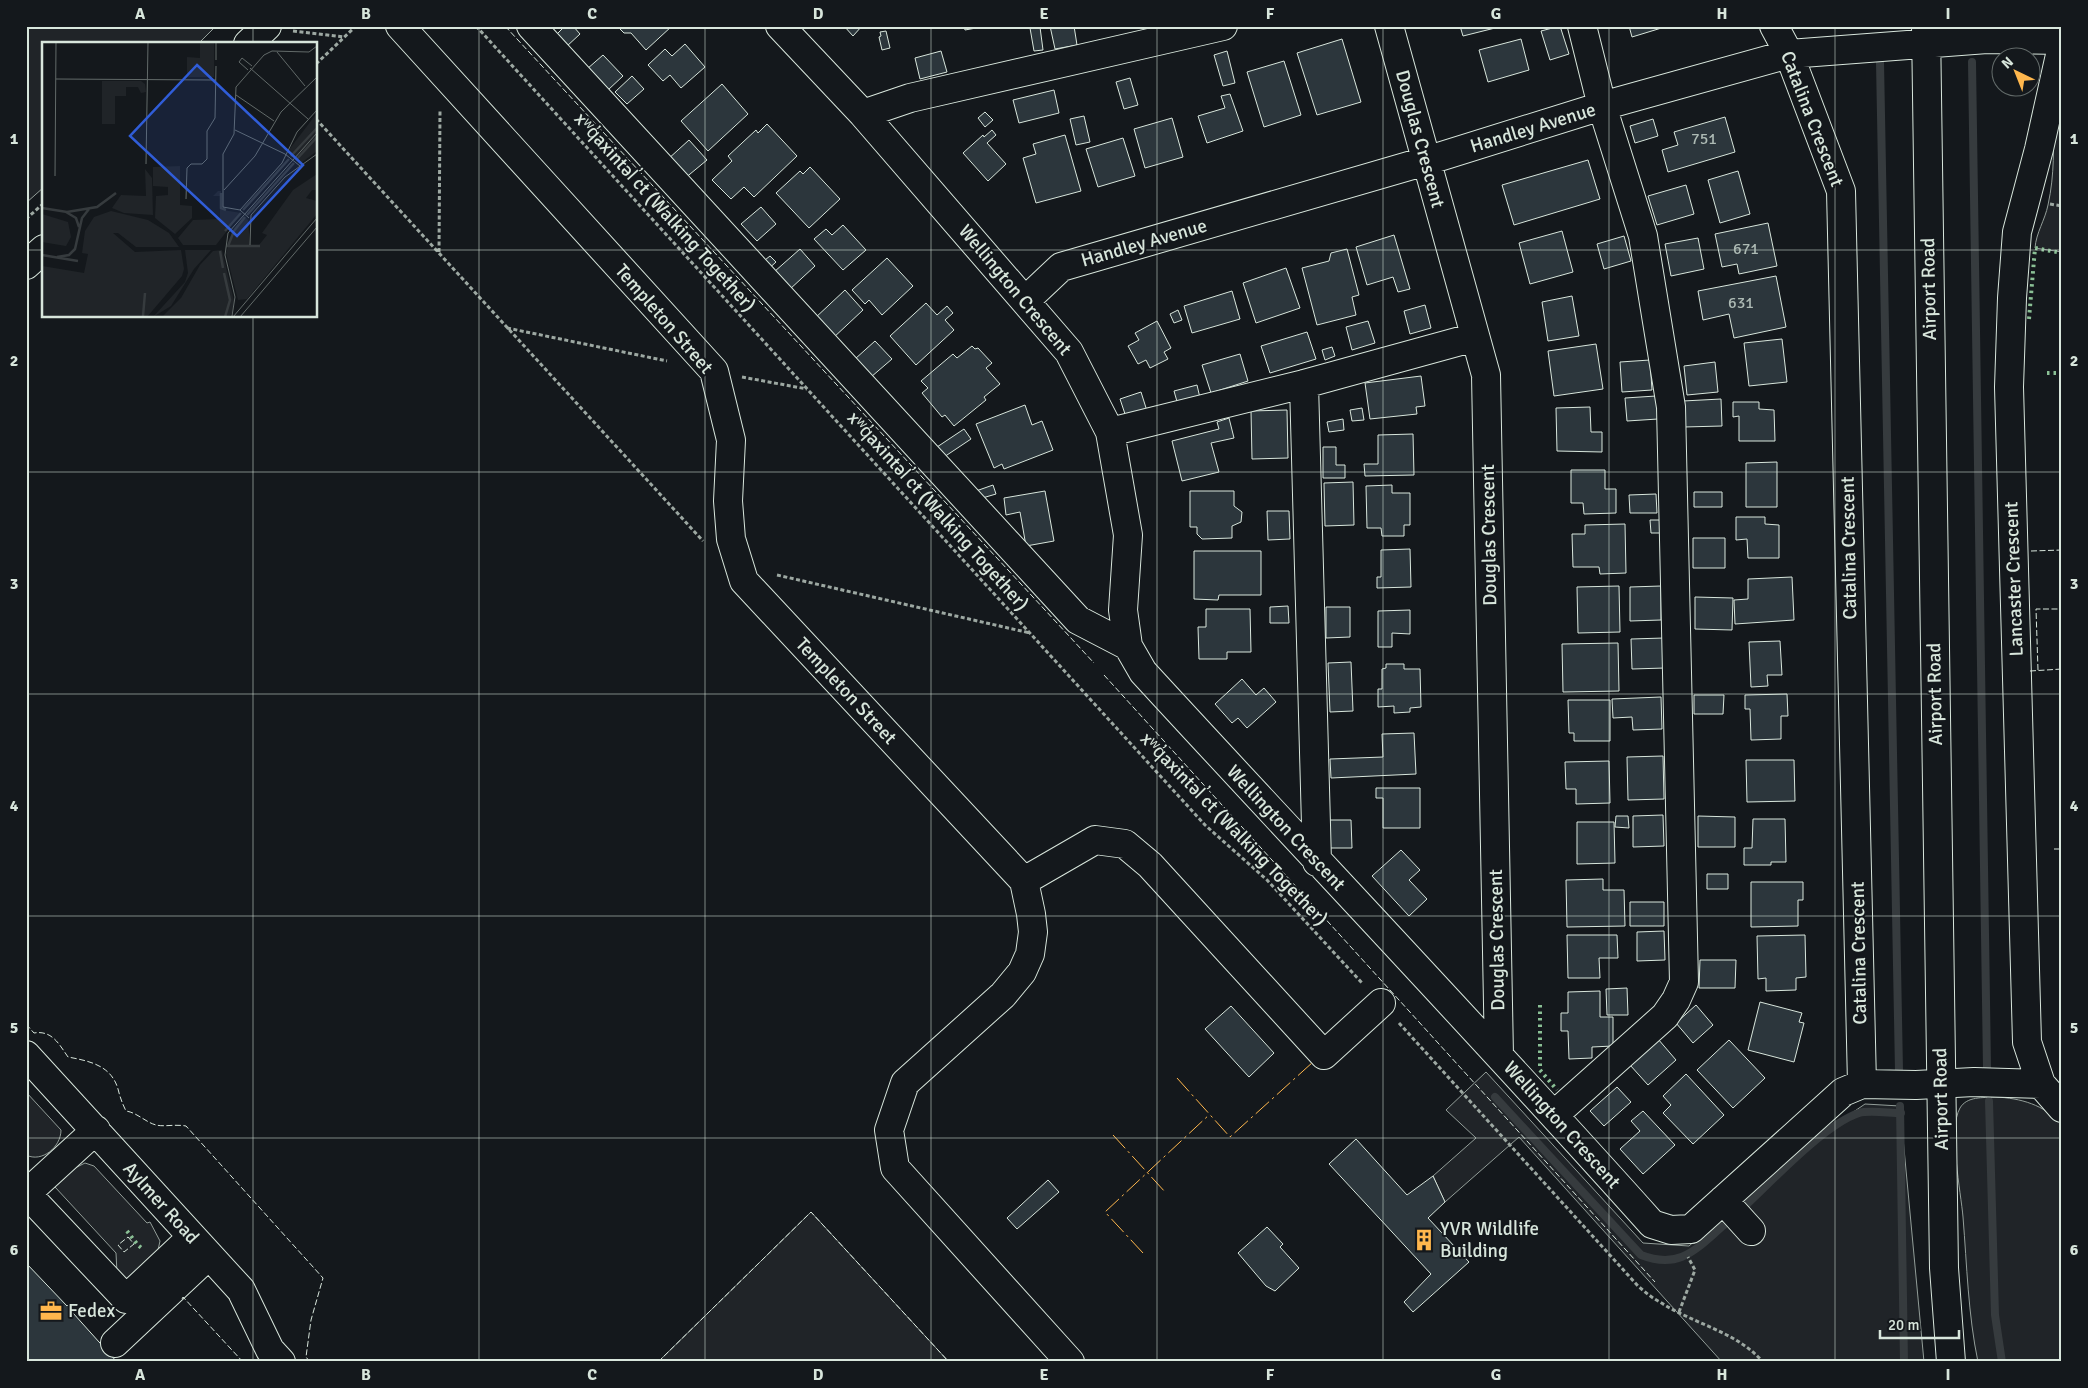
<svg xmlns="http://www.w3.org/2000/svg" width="2088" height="1388" font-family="Signika,sans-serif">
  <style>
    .green { fill: #202428; stroke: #939e99 }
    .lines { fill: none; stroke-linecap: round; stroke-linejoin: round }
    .stream { stroke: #363b3e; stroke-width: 8 }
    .building { fill: #2c363c; stroke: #d8e6dc }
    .minor-casing { stroke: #d8e6dc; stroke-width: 30 }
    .path { stroke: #9da8a2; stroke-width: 3; stroke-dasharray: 4 2.5; stroke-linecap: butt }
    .minor { stroke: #14181c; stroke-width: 28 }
    .hedge { stroke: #8ac095; stroke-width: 4; stroke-dasharray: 2.5 4; stroke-linecap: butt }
    .fence { stroke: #d8e6dc; stroke-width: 1; stroke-dasharray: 6 2.5; stroke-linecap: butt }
    .power { stroke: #ffb74d; stroke-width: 1; stroke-dasharray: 18 4 2.5 4; stroke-linecap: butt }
    .grid { fill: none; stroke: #d8e6dc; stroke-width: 1; stroke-opacity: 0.55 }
    .labels { text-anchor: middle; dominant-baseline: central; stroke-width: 4; stroke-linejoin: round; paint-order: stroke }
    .number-label { font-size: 16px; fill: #adbab4 }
    .street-label { font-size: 19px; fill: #d8e6dc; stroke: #14181c }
    .poi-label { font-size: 19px; fill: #d8e6dc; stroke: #14181c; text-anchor: start }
    .inset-river { fill: none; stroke: #363b3e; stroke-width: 2.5 }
    .inset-road { fill: none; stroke: #626a69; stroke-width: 1 }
    .view { fill: #305dd8; fill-opacity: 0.15; stroke: #305dd8; stroke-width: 2.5 }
    .inset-edge { fill: none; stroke: #d8e6dc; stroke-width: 2.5 }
    .neatline { fill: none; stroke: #d8e6dc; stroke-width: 2 }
    .grid-label { font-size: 16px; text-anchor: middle; font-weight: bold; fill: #d8e6dc }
  </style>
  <rect width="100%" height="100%" fill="#14181c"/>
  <path class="green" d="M26,26H216L198,44H44V187L26,203Z
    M2062,114V252L2035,248C2036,233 2045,220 2048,205C2055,173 2053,148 2054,116Z
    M1486,1072L1643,1243L1689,1246L1805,1145L1865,1104L1900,1106L1924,1362H1722L1519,1137L1445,1202L1433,1176L1476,1138L1446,1110Z
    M26,1092L61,1130C61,1147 42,1163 26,1155Z
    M1995,1097C2021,1098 2044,1105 2062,1124V1362H1978C1968,1314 1967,1266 1963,1217C1961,1193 1948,1128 1960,1108C1967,1096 1983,1098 1995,1097Z
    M85,1163L94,1166L147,1223L150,1222L160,1241L158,1250L128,1282L117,1273L116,1253L55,1187L75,1168Z
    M811,1212L949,1362H658Z"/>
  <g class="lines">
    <path class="stream" d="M1880,62L1899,1071
      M1972,62L1987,1068
      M1495,1097L1641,1255C1680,1270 1696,1249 1724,1225
      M1989,1101L1995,1315L2002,1362
      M1900,1106L1904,1362
      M1746,1205C1773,1180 1825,1124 1859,1113C1868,1110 1889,1113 1901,1113"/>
  </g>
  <path class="building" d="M565,26H573L580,34L566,47L555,36Z
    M617,26H672L646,50L631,33H624Z
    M844,26H862L853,36Z
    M964,26H975L976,28L965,30Z
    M1050,26H1074L1077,45L1055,49Z
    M1145,26H1160L1161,32L1147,34Z
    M1460,26H1503L1463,36Z
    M1560,26L1569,54L1550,60L1541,31Z
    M1629,26H1668L1632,37Z
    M1040,27L1043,50L1034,51L1030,28Z
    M886,31L890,48L882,50L879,37L881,36L880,32Z
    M1342,39L1361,102L1317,115L1297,53Z
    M1521,39L1529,70L1488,82L1479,50Z
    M685,44L705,67L681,88L670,75L663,81L648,65L665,49L672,56Z
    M941,51L947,72L920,79L915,58Z
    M1227,51L1235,83L1223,86L1214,55Z
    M603,55L623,76L608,90L587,69Z
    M1284,61L1301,115L1264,127L1247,72Z
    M632,76L644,89L627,104L615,92Z
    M1130,78L1138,105L1124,109L1116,82Z
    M722,84L748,114L708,151L681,121Z
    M1054,90L1059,113L1019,123L1013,100Z
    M1230,94L1243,131L1207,143L1198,116L1225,108L1221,96Z
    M985,112L993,120L985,127L978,118Z
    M1084,116L1090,142L1076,145L1070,119Z
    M1725,117L1735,152L1668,172L1662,150L1678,145L1674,132Z
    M1172,118L1183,157L1145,168L1134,129Z
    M1653,119L1658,136L1635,143L1630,126Z
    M767,124L797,156L754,197L744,187L731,199L712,180L732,161L728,156L756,130L758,133Z
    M992,130L996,135L987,143L1006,164L988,181L963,153L983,135L984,137Z
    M1065,135L1081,191L1036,203L1023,158L1036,154L1033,144Z
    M1123,138L1135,176L1098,187L1086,149Z
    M689,140L707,160L684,179L667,160Z
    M1588,160L1600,199L1514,225L1502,185Z
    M810,167L840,199L809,228L776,193L800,171L803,174Z
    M1738,171L1750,214L1720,223L1708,180Z
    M1686,185L1694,214L1657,225L1648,196Z
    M761,207L776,224L757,241L741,224Z
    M1768,223L1777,266L1739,274L1737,264L1722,267L1715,234Z
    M843,225L866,250L843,270L814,239L826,229L832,235Z
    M1562,231L1573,272L1530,284L1519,243Z
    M1394,235L1410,289L1398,292L1393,277L1367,285L1356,247Z
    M1624,236L1631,261L1604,269L1597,244Z
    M1698,238L1704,269L1671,276L1665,244Z
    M800,249L815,266L789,290L774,272Z
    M1347,249L1359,295L1352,297L1356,315L1317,325L1302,268L1329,261L1331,253Z
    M770,256L776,262L766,271L760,264Z
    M887,258L913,286L882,315L869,300L865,304L852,290Z
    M1286,268L1300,308L1256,323L1243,283Z
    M1776,276L1786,327L1734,338L1729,314L1703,320L1698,291Z
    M845,290L863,310L832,339L814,319Z
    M1232,291L1240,319L1192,333L1184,306Z
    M1572,296L1579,336L1548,341L1542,302Z
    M926,303L937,315L947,306L953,313L945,320L954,330L916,365L890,336Z
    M1425,305L1431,328L1410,334L1404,311Z
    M1178,310L1182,320L1174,323L1170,314Z
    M1157,321L1171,348L1164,352L1168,359L1150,368L1146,360L1138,364L1128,346L1139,340L1135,333Z
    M1368,321L1375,343L1352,350L1346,327Z
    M1307,332L1316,359L1270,373L1261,346Z
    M1782,339L1787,382L1749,386L1744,343Z
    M875,341L892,359L871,377L855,359Z
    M1596,344L1603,389L1554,396L1548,351Z
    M972,346L975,349L978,348L992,363L986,368L1000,384L984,397L986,400L954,426L945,415L942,417L922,393L928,388L921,381L953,354L957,358Z
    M1332,347L1335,356L1325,360L1322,350Z
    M1240,354L1248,381L1211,393L1202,365Z
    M1650,360L1652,390L1622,392L1620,362Z
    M1715,362L1718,392L1687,395L1684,366Z
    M1421,376L1425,406L1416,407L1417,414L1370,419L1365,383Z
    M1197,385L1200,398L1178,405L1174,391Z
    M1141,392L1147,411L1126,417L1120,399Z
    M1656,396L1658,419L1627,421L1625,398Z
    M1721,399L1722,426L1684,427L1683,401Z
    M1733,402H1759V409L1774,410L1775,441H1739V416L1733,417Z
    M1025,405L1032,425L1042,421L1053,450L1004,469L1002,464L994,468L976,424Z
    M1590,407L1591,432H1602V452L1557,451L1556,408Z
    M1362,408L1364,420L1352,421L1350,410Z
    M1287,410L1288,458L1252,459L1251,411Z
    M1229,418L1234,438L1211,443L1219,472L1182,481L1172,441L1219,429L1217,422Z
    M1343,419L1344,430L1329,432L1327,422Z
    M964,429L971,439L944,457L937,447Z
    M1413,434L1414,475L1365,476L1364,464H1378V435Z
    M1323,447H1336V465H1345V478H1323Z
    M1777,462V507H1746V463Z
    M1571,470H1605V489H1616V513L1584,514L1583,503H1571Z
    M1353,482L1354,525L1325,526L1324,483Z
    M993,485L996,494L979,499L976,491Z
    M1392,485V493H1410V525H1404V536H1382L1381,528H1367L1366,486Z
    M1045,491L1054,541L1026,546L1020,512L1006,515L1004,498Z
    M1190,491H1234V506L1242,512L1241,522L1232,526V538L1202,539L1197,534V527H1190Z
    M1694,492H1722V507H1694Z
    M1656,494L1657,513H1630L1629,495Z
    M1267,511H1289L1290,539L1268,540Z
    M1736,517H1765V524L1779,525V558H1748L1747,539L1736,540Z
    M1650,520H1662V533H1651Z
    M1625,524L1626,573L1600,574L1599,567H1573L1572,534H1585V525Z
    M1693,538H1725V568H1693Z
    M1410,549L1411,587L1377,588V577H1381V550Z
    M1194,551H1261V595H1219L1218,600L1194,599Z
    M1792,577L1794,620L1735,624L1734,600L1748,599V579Z
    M1619,586L1620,632L1578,633L1577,587Z
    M1661,586V620L1630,621V587Z
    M1695,597L1733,598L1732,630L1695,629Z
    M1288,606L1289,623H1270V607Z
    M1326,607H1350V637L1326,638Z
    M1206,609H1250L1251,652H1227V659H1199L1198,627H1206Z
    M1410,610V634L1392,633V647H1378V611Z
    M1664,638L1665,668L1632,669L1631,639Z
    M1780,641L1782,675H1767L1768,686L1751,687L1749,642Z
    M1618,643L1619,691L1563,692L1562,644Z
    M1351,662L1353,711L1330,712L1328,663Z
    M1386,664H1404V669H1420L1421,707L1410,708V712L1394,713V706L1378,707V689H1382V669L1386,668Z
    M1242,679L1256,695L1264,688L1276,702L1247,728L1238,718L1232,723L1215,704Z
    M1787,694L1788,716H1781V739L1751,740L1750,709H1745V695Z
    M1694,695H1724L1723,714H1694Z
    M1661,697L1662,729L1633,730L1632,717L1613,718L1612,699Z
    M1568,700H1610V741H1574V733H1569Z
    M1414,733L1416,774L1331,778L1330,759L1383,757L1382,734Z
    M1663,756L1664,799L1628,800L1627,757Z
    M1746,760H1794L1795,801L1747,802Z
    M1609,761L1610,803L1576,804V789H1566L1565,762Z
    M1376,788H1420V828H1383V798H1376Z
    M1663,815L1664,846L1633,847V816Z
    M1616,816H1628L1629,828L1615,827Z
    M1698,816L1735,817V847H1698Z
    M1753,819H1785L1786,862H1771V865H1744V848H1752Z
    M1327,820H1351L1352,848H1327Z
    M1577,822H1614L1615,863L1577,864Z
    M1401,850L1420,870L1409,880L1427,899L1409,916L1372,876Z
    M1707,874H1728V889H1707Z
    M1603,879V890H1624L1625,926L1567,927L1566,880Z
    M1751,882H1803V900H1798V926L1751,927Z
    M1630,902H1664V926H1630Z
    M1664,931L1665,960L1637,961V932Z
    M1567,935H1617L1618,958H1599L1600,978H1568Z
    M1805,935L1806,977L1796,978V990L1766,991V978L1758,979L1757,936Z
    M1700,960H1736L1735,988H1699Z
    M1627,988L1628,1015H1607L1606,989Z
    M1600,991V1017H1613V1046L1592,1047V1058L1569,1059L1568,1031H1561V1013H1568V992Z
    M1760,1002L1802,1013L1799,1022L1804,1023L1794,1062L1748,1050Z
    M1696,1005L1713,1025L1693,1043L1676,1023Z
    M1231,1006L1274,1053L1249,1077L1205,1029Z
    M1658,1039L1676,1060L1648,1085L1630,1065Z
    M1729,1040L1765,1078L1733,1108L1697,1070Z
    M1686,1074L1724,1115L1693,1144L1663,1113L1671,1105L1663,1096Z
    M1617,1087L1631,1102L1604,1126L1590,1111Z
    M1643,1111L1675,1145L1643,1174L1620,1149L1640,1131L1631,1121Z
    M1356,1139L1407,1195L1433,1176L1445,1202L1428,1218L1469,1262L1413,1312L1404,1302L1431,1274L1329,1164Z
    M1048,1180L1059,1192L1017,1229L1007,1218Z
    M1267,1227L1283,1244L1280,1247L1299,1268L1275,1291L1266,1286L1238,1253Z
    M26,1263L67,1306L71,1302L77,1309L73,1313L117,1362H26Z"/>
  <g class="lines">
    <g class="minor-casing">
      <path id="minor" d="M400,26L714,371L731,440L728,501L731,539L744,581L1024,881L1031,914L1033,932L1030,954L1022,972L1003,995L905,1083L889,1130L895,1168L1070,1362
        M531,26L1078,620L1128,646
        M780,26L863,114L1069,352L1110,432L1128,535L1123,610L1128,646L1143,672C1312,856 1485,1037 1652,1224L1671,1230L1691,1229L1843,1092L1862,1084L1916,1085L1974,1082L2041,1084
        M1389,26L1486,375L1499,1056
        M1774,26L1789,54L1841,191L1862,1084
        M1926,26L1944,1268L1951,1362
        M248,44L267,26
        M2062,46L2039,149L2017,232L2012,298L2009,387L2027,1042L2041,1084L2062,1108
        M863,114L910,98L1223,26
        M26,265L44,249
        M1026,300L1061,267L1426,161L1602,106L1789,54L1987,39L2062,40
        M1304,384L1317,862
        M1110,432L1304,384L1475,337
        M1024,881L1095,840L1125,844L1150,865L1324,1055L1381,1003
        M26,1055L241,1290L270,1350L281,1362
        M1554,1115L1665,1016L1676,1000L1684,982L1671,407L1643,236L1602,106L1582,26
        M26,1194L96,1130
        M27,1194L126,1299L192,1237
        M1723,1200L1751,1231
        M115,1343L209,1255"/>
    </g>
    <path class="path" d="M476,26L1205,825L1267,880L1362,983
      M293,31L344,37
      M316,64L356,26
      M316,119L703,541
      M2050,204L2062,206
      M26,219L44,203
      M439,252L440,111
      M507,328L667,361
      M742,377L807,389
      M777,575L1030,633
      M1399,1023L1638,1286C1645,1292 1652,1298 1660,1302C1693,1324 1736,1331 1763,1362
      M1679,1312L1695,1270L1688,1257"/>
    <use href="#minor" class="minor"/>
    <path class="hedge" d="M2029,319L2035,248L2062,253
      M2047,373H2062
      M1540,1005V1070L1557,1090
      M127,1231L137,1244
      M139,1246L144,1250"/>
    <path class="fence" d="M505,26L1094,663
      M2031,551L2062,550
      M2038,670L2036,609H2062
      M2030,671L2062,669
      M1104,675L1655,1282
      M2054,849H2062
      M26,1024L34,1033C52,1030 59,1044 68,1057C89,1061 111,1065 118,1089C120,1097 122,1103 126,1111C138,1113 145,1122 156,1125C164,1127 175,1124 186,1126L323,1278L311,1320L306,1357L310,1362
      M128,1237L134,1244L124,1252L118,1245Z
      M182,1299L183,1297L243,1362
      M658,1362L811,1212L949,1362"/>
    <path class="power" d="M1177,1078L1230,1137L1313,1062
      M1113,1135L1166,1193
      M1143,1253L1105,1212L1210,1114"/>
  </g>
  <path class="grid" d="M253,26V44M479,26V1362M705,26V1362M931,26V1362M1157,26V1362M1383,26V1362M1609,26V1362M1835,26V1362M26,250H44M316,250H2062M253,316V1362M26,472H2062M26,694H2062M26,916H2062M26,1138H2062"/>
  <defs>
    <g id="building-bare" transform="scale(1.725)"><path d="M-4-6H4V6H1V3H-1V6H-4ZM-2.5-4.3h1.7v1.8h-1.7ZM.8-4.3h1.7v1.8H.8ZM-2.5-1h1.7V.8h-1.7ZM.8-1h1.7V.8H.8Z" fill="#ffb74d" stroke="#14181c" stroke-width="2.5" paint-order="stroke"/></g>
    <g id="office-bare" transform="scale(1.725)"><path d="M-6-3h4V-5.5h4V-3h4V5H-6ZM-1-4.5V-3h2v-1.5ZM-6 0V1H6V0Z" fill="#ffb74d" stroke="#14181c" stroke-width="2.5" paint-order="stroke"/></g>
  </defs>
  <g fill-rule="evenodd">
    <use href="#building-bare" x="1424" y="1240"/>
    <use href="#office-bare" x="51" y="1311"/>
  </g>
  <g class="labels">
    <g class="number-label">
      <text x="1704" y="139">751</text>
      <text x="1746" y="249">671</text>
      <text x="1741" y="303">631</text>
    </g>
    <g class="street-label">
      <text transform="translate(1812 119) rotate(69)">Catalina Crescent</text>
      <text transform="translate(1533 128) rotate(-17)">Handley Avenue</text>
      <text transform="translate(1420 139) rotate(75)">Douglas Crescent</text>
      <text transform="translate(665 212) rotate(48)">xʷq̓axintəl̕ ct (Walking Together)</text>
      <text transform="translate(1144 243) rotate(-16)">Handley Avenue</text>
      <text transform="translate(1929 289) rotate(-91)">Airport Road</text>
      <text transform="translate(1015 290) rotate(50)">Wellington Crescent</text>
      <text transform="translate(664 319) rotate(49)">Templeton Street</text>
      <text transform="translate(938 511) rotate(48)">xʷq̓axintəl̕ ct (Walking Together)</text>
      <text transform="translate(1489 535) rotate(-91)">Douglas Crescent</text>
      <text transform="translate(1849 548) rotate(-91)">Catalina Crescent</text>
      <text transform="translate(2014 579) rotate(-92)">Lancaster Crescent</text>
      <text transform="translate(846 691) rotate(47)">Templeton Street</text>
      <text transform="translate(1935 694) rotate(-91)">Airport Road</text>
      <text transform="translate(1286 828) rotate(47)">Wellington Crescent</text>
      <text transform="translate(1234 829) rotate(46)">xʷq̓axintəl̕ ct (Walking Together)</text>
      <text transform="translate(1497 940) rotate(-91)">Douglas Crescent</text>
      <text transform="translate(1859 953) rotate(-91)">Catalina Crescent</text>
      <text transform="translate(1941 1099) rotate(-91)">Airport Road</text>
      <text transform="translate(1562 1125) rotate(48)">Wellington Crescent</text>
      <text transform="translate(161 1203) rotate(48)">Aylmer Road</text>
    </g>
    <g class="poi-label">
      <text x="1440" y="1229">YVR Wildlife<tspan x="1440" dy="22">Building</tspan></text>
      <text x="68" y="1311">Fedex</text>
    </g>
  </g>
  <g transform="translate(42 42)">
    <rect width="275" height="275" fill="#14181c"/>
    <path d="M158,0H172V35H145V15L158,16ZM60,39H99L103,42L104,50L99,51L96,45H84V54H73V82H60ZM275,71V109L259,121L246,109ZM138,124V163L150,164V176L133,192L113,176L114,154L126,153V145L111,144V125ZM103,127L110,136L111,173L82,171L70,166L79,153L104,154ZM275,132V148H270L264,156L275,159V172L205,257L196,258L184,211L192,186L203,174L206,178L208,203H217L225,193L220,191L251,148ZM176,149H179L181,168L199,171L174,203H141L136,196L151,178L178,177V154H171ZM69,169L106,178L127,191L137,205H94L76,191H71L93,210L139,208L142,227L140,234L105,275H0V224L42,231L46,212L40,211L43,189L52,175ZM0,172L26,180L29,195L24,204L0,200ZM143,208H169L152,227L129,264L111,275L143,240L146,231ZM180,208L192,259L190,271L187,275H120L139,256L158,223L171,209Z" fill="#202428"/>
    <path class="inset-river" d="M249,114L275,86M254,118L275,95M179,151V166L184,168M0,166L25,170L55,165L74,151M201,168L247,117M24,170L34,176L37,185M205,173L252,121M203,175L192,189L186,204H218M183,189L199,171M178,209L181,226M0,213L36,219M15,215L27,213L33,207L40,176L47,167M182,231L188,258L183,275M101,274L103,251"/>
    <path class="inset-road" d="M235,10L263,44M174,18V0M208,26L266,77M206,28L197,20L200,16L210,24M14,37L174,38M194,53L232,79M193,88L243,112L258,124M104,122L106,0M13,134L14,0M182,148L213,114L239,70L275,35M144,157L145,126L149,122H160L165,117V89L173,76L174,24M198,168L240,121L255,90L275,68M207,176L198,168L181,165V112L192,92L194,45L222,13L230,9L267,10L275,4M208,203L209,173L243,135L275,112M193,255L183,213L186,191L275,91M190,274L193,255M191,275L275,176M198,275L275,185"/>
    <path class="view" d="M155,23L261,123L195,194L88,94Z"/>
    <rect width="275" height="275" class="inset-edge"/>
  </g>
  <rect width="2088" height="1388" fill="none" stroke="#14181c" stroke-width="55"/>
  <g transform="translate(2016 72) rotate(317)"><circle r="24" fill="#14181c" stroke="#626a69"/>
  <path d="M0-4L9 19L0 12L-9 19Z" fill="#ffb74d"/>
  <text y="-8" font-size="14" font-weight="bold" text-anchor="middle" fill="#d8e6dc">N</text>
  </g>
  <path d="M1880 1330v8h79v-8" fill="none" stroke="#d8e6dc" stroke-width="2.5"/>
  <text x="1888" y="1330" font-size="15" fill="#d8e6dc" stroke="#14181c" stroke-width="4" paint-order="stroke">20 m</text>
  <rect x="28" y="28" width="2032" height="1332" class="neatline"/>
  <g class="grid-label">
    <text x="140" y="19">A</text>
    <text x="366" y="19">B</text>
    <text x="592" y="19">C</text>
    <text x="818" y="19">D</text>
    <text x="1044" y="19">E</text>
    <text x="1270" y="19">F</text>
    <text x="1496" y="19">G</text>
    <text x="1722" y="19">H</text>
    <text x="1948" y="19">I</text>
    <text x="14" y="144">1</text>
    <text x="2074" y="144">1</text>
    <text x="14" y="366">2</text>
    <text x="2074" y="366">2</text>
    <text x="14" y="589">3</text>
    <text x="2074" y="589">3</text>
    <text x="14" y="811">4</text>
    <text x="2074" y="811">4</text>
    <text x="14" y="1033">5</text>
    <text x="2074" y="1033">5</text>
    <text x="14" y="1255">6</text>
    <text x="2074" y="1255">6</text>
    <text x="140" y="1380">A</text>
    <text x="366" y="1380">B</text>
    <text x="592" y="1380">C</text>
    <text x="818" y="1380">D</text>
    <text x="1044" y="1380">E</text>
    <text x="1270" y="1380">F</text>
    <text x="1496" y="1380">G</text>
    <text x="1722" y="1380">H</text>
    <text x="1948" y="1380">I</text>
  </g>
</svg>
